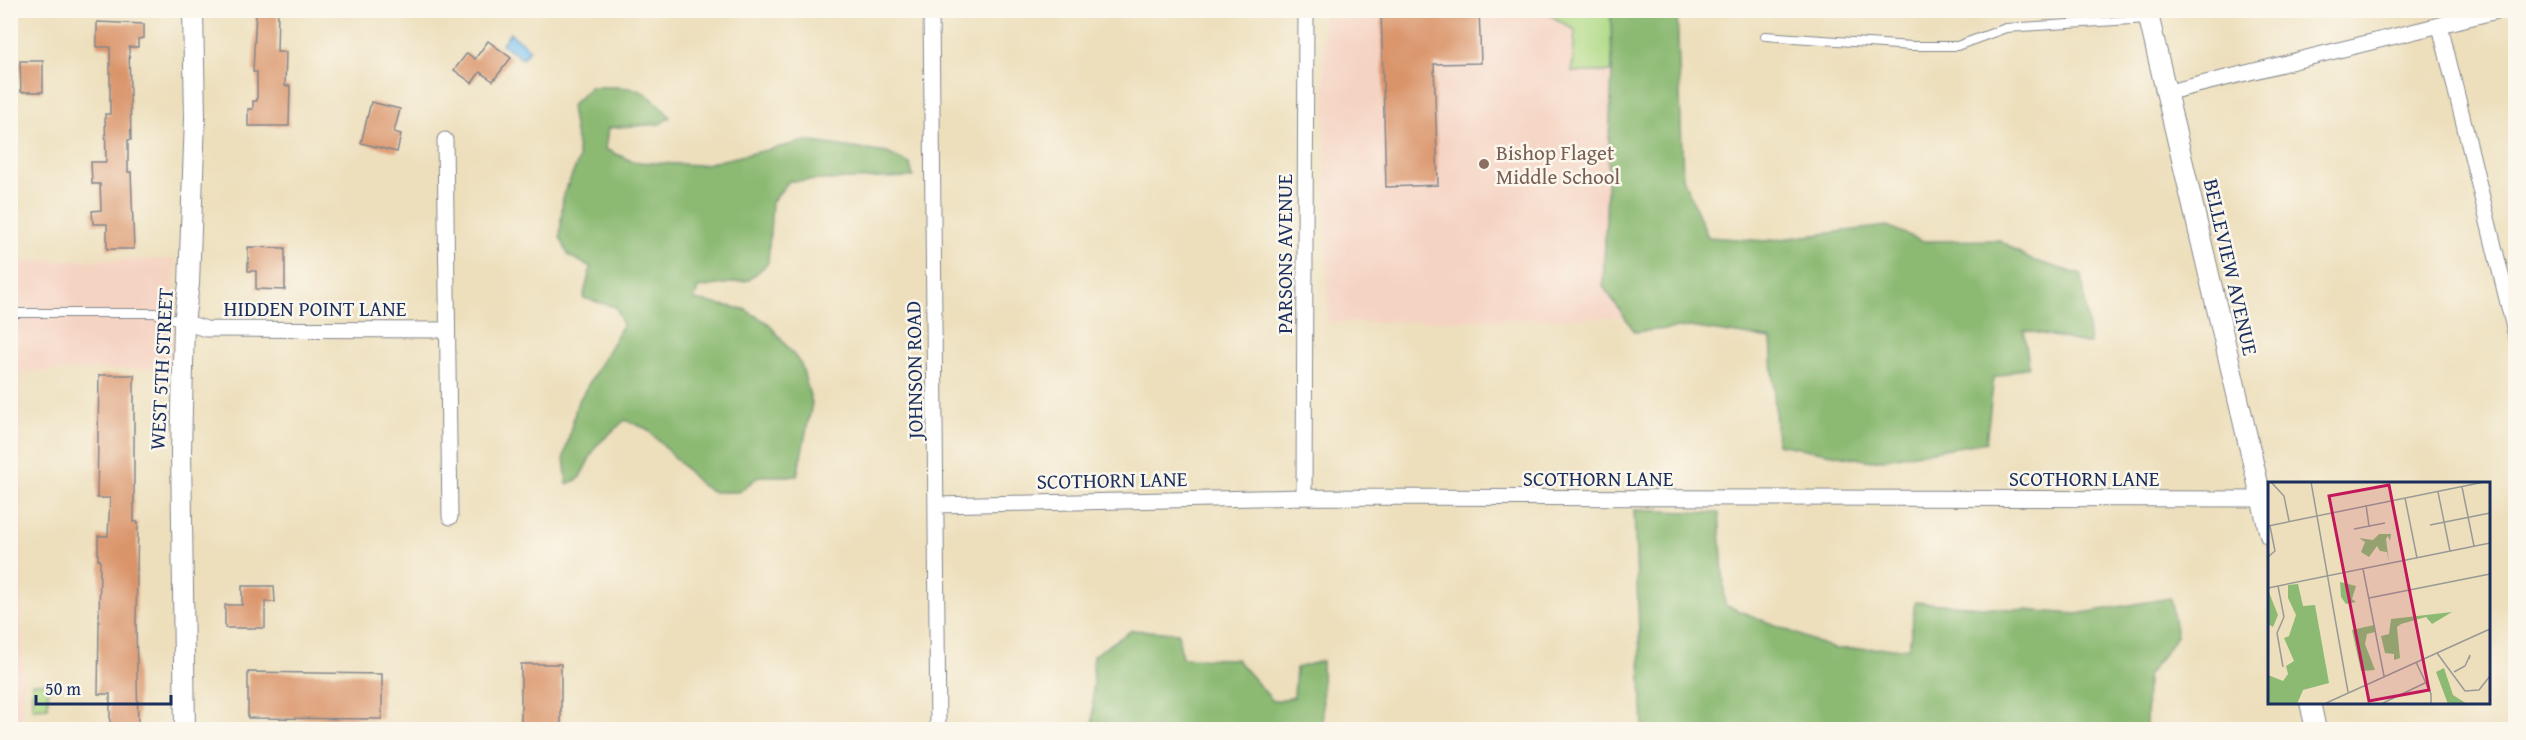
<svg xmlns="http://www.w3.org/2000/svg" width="2526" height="740" font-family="'Gentium Book Plus',serif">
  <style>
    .built { fill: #f5d3c2 }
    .green { fill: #b0da86; stroke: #668472; stroke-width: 1.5 }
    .forest { fill: #8cba73; stroke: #547468; stroke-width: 1.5 }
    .water { fill: #77c0ef; stroke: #4978a6; stroke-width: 1.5 }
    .building { fill: #da946b }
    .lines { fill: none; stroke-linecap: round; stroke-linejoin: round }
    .service-casing { stroke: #84878d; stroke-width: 10 }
    .minor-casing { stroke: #84878d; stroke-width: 17 }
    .tertiary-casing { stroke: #84878d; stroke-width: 22 }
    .service { stroke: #fff; stroke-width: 8 }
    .minor { stroke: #fff; stroke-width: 15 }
    .tertiary { stroke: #fff; stroke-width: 20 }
    .education-dot { fill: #8d6e63; stroke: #fbf7ec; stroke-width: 2 }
    .labels { text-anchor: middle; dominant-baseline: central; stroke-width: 5; stroke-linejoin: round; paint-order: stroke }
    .education-label { font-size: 21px; fill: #785e54; stroke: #fbf7ec; text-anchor: start }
    .street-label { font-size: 21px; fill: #1b2f5e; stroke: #fbf7ec }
    .inset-road { fill: none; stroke: #999996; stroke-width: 1.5 }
    .view { fill: #c2185b; fill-opacity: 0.15; stroke: #c2185b; stroke-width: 3 }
    .inset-edge { fill: none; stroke: #1b2f5e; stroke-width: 3 }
  </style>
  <rect width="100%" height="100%" fill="#fbf7ec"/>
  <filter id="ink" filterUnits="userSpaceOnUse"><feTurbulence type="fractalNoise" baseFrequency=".0167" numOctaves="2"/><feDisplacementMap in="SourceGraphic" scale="12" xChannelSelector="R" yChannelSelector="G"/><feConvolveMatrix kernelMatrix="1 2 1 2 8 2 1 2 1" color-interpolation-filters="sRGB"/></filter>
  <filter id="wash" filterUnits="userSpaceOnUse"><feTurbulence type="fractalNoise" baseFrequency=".008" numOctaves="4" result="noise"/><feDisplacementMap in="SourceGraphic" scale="24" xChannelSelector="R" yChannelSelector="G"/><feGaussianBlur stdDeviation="1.35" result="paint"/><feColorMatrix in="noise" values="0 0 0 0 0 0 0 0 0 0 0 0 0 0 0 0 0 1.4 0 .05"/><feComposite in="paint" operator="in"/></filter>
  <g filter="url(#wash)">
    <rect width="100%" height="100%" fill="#eddfbc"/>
    <path class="built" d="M1323,11H1639L1644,317L1328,323Z
      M11,156H17V261L176,259L173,368L21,372L23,729L11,730Z"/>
    <path class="green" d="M1543,11H1611L1612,72H1572L1575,30Z
      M32,683H48V707L32,708Z"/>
    <path class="forest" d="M1611,11H1677L1683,178L1708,237L1765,241L1887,226L1922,241L2000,240L2029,259L2082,275L2090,344L2024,330L2029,366L1994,378L1986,442L1872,461L1777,444L1771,339L1690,327L1635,332L1603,286L1612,72Z
      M590,87C632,87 642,83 670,117L660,124L608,128L605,149L634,162L701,165L806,141L887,153L910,164L913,177L789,181L772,202L768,263L749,280L698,288L694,300L744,309L768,323L801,364L812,403L797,476H759L739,492H714L702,486L647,429L625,420L596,446L579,479L567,484L564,457L577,404L623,325L616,307L583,298L591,267L569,256L560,237L563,196L579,159L571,106Z
      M1634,510L1719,513L1725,605L1834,649L1909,648L1915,602L2077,614L2170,598L2177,636L2147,676L2146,729H1643Z
      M1132,630L1178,633L1182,658L1236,659L1273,701L1294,697L1296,668L1322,661L1323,729H1093V656Z"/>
    <path class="water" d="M510,33L530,49L522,59L502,44Z"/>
    <g id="blocks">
      <path class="building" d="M256,10H278L277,52H286L285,86H290L289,126H248V109H253V101H257V72H253Z
        M1381,10H1479L1481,63L1434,64L1438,185L1386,187Z
        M97,22L144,24V38L138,39V47H129L131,140H128V172H131L134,249H107V224H93L92,211L101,210L100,184H92L91,162H106L105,114H110V47H97Z
        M488,41L511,58L493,81L480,72L472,83L454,70L467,53L475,59Z
        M20,61H43V92H21Z
        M371,102L400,109L394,132L401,134L397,152L361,143Z
        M248,247L285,248V290L256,289V271H248Z
        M99,375H134V522H138L136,622L138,729H110V694H98L100,560H98V536H108L110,498H97Z
        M242,586H274L275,602H265V628H225V605H242Z
        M521,664H561V729H521Z
        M248,672L382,674V719L248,718Z"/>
    </g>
  </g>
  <g filter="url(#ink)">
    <use href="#blocks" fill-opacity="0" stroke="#84878d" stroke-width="1.5"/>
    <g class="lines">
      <g class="service-casing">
        <path id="service" d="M1765,36L1912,46H1957L2006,28L2147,19
          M10,313H155L182,322"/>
      </g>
      <g class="minor-casing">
        <path id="minor" d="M931,10L938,730
          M2440,26L2516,336
          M2165,93L2501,10
          M445,140L450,517
          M184,322L206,329L447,330
          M1304,497L1306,10
          M936,505L1304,497L2261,499"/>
      </g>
      <g class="tertiary-casing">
        <path id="tertiary" d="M2147,10L2270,535
          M2310,702L2316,730
          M185,730L181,451L184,322L189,284L195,118L193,10"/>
      </g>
      <use href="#service" class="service"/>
      <use href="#minor" class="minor"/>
      <use href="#tertiary" class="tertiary"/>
    </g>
  </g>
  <circle class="education-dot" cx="1484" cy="164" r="6"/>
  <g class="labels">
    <g class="education-label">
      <text x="1496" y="152">Bishop Flaget<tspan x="1496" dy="24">Middle School</tspan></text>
    </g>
    <g class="street-label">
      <text transform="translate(1284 254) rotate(-90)">PARSONS AVENUE</text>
      <text transform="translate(2231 267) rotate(77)">BELLEVIEW AVENUE</text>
      <text x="315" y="308">HIDDEN POINT LANE</text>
      <text transform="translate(161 369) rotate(-87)">WEST 5TH STREET</text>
      <text transform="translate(914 370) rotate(-91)">JOHNSON ROAD</text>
      <text x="1598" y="478">SCOTHORN LANE</text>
      <text x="2084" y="478">SCOTHORN LANE</text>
      <text transform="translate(1112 480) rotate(-1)">SCOTHORN LANE</text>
    </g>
  </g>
  <g transform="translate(2268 482)">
    <rect width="222" height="222" fill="#eddfbc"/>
    <path d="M111,52H123L122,59L120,54L118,57L121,80L119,70L112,69L109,64L101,75L93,70L97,60L91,56L105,58ZM72,100L88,104L84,117L88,120L78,122L73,115ZM30,102L35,124L47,123L61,201L35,208L29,222H0V193L15,199L20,192L18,184L26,179L16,156L21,154L28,133L20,116V103ZM0,108L10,133L5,145L0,142ZM184,130L164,142L158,135L133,142L129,145L132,176L126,178V172L117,171L113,154L121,152L123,137ZM106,143L107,150L99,152L97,162L107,188L93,189L84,148ZM176,186L185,213L199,222H180L168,190Z" fill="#8cba73"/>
    <path class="inset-road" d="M3,0L16,14L21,39M43,0L80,210M194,5L206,64M170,10L182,69M137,16L149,76M98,23L101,44M162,43L222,31M0,44L216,0M86,47L117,41M0,75L7,69L2,44M95,87L116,194M10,104L16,135L9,151L15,185M0,106L222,61M101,116L222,92M169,171L197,209L211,208L222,194M148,180L163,212V222M186,190L197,184L202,173L201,177M56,222L222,147M113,222L157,201"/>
    <path class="view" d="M121,3L161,208L101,219L61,14Z"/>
    <rect width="222" height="222" class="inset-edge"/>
  </g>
  <rect width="2526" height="740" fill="none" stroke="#fbf7ec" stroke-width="36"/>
  <path d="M36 695v9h135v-9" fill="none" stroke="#1b2f5e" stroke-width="3"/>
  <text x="45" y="695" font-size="18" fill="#1b2f5e" stroke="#fbf7ec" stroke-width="4.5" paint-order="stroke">50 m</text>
</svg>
